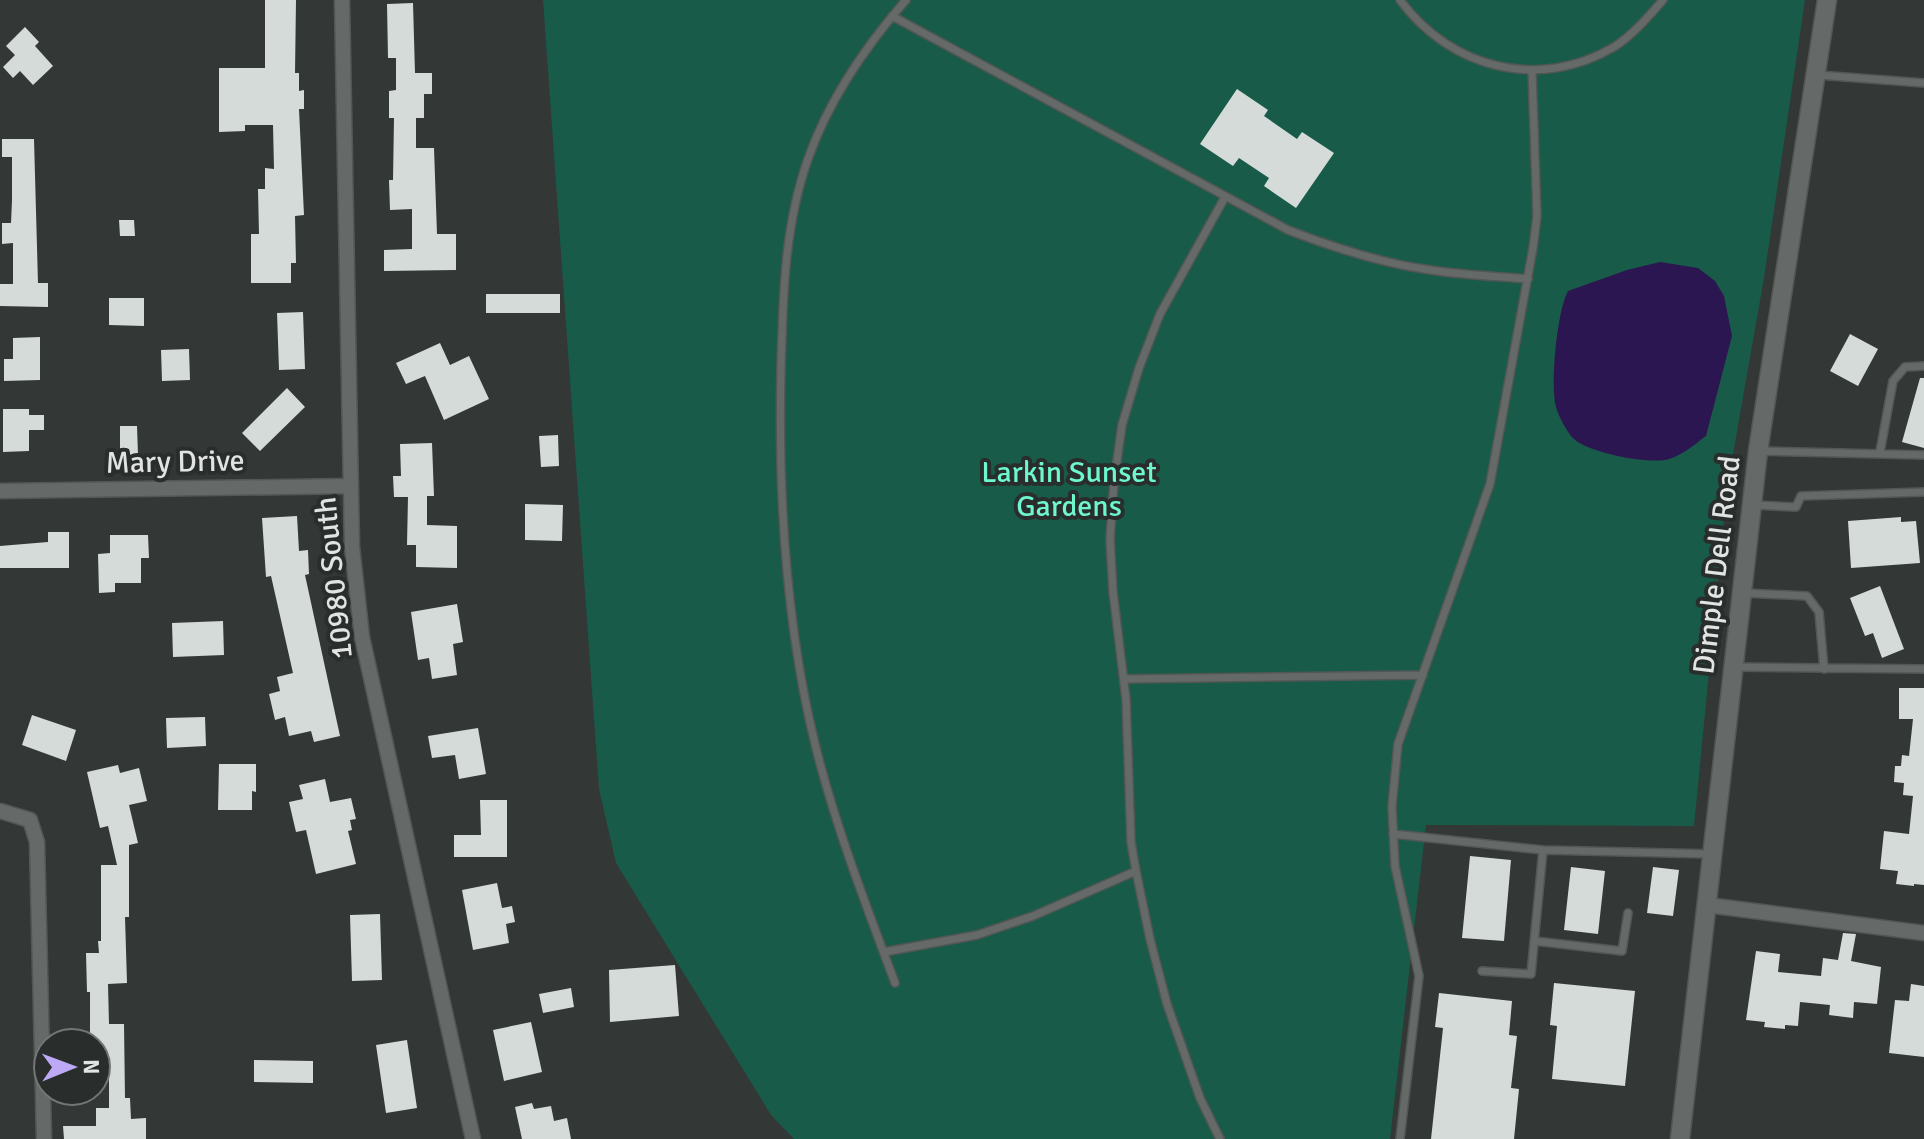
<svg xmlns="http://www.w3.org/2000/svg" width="1924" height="1139" font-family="Signika,sans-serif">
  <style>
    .green { fill: #195b49 }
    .water { fill: #2c1651 }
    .building { fill: #d5dbd9 }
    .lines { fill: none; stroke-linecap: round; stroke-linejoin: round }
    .service-casing { stroke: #525654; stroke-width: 10 }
    .minor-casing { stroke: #525654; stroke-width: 17 }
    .tertiary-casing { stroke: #525654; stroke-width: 21 }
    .service { stroke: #656967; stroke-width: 7 }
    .minor { stroke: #656967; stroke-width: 14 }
    .tertiary { stroke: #656967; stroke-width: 18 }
    .labels { text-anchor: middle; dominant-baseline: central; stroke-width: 8; stroke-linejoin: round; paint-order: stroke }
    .street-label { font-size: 30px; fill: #e1e4e3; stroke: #292d2c }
    .park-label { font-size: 30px; fill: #6ef7cf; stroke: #292d2c }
  </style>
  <rect width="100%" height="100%" fill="#333736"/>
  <path class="green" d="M543,0H1805L1764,278L1727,488L1694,826L1426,825L1390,1139H794L771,1115L616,863L599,789Z"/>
  <path class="water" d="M1660,262L1698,268L1715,281L1724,296L1732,336L1706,436C1695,444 1683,455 1669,459C1650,465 1589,453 1574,439C1568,434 1558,415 1556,407C1550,383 1557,311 1568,291L1627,270Z"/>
  <path class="building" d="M265,0H296L295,73H299V91L304,90V109H299L304,215L295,216L296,263H291V283H251V234H259L258,189H265V168L274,169L273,125H245V131L219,132V68H265Z
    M413,3L415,73H432V94H424V118H416V148H434L437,234H456V270L384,271V250L412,249V209L390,210L389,180H393L394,118H389V91L396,90V58H388L387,4Z
    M25,27L39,42L35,46L53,66L33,85L20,71L13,78L3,67L15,55L6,46Z
    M1237,89L1268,110L1264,116L1297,139L1302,132L1334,153L1296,208L1264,186L1269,178L1239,158L1233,166L1200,144Z
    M2,139H34L38,283H48V307L0,306V284H13V243L2,244V223H11L12,200V157H2Z
    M119,220H134L135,236H120Z
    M486,294H560V313H486Z
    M109,298H144V326L109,325Z
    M303,312L305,369L279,370L277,313Z
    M1850,334L1878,349L1858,386L1830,371Z
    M40,337V380L4,381V359H13V338Z
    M440,343L450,365L469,356L489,399L444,420L425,376L406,384L396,363Z
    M189,349L190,380L162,381L161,350Z
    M1920,378H1924V448L1902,442Z
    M287,388L305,407L260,451L242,433Z
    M3,409H29V415H44V430H29V451L3,452Z
    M120,426H137L138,455H120Z
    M558,435L559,466L541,467L539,436Z
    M432,443L434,496H427V525L457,526V568L416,567V545H407L408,497H394L393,476H401L400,444Z
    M525,504L563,505L562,541L525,540Z
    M297,516L299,551L308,550L309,574L305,575L340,736L314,742L311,731L289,736L285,717L275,720L269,694L280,691L277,677L293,673L271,576L266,577L262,518Z
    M1901,517V522L1916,521L1920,563L1851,568L1848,521Z
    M48,532H69V568H0V546L48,542Z
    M110,535H148L149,558H141V583H115V592L99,593L98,554L110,553Z
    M1880,586L1904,649L1882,658L1873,633L1865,636L1850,598Z
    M457,604L463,642L453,644L457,675L432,679L429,658L418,660L411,612Z
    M223,621L224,655L173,657L172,623Z
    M1899,688H1924V885L1914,884V886L1896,884L1898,871L1880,869L1884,831L1909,834L1913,796L1903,795L1904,783L1894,782L1895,766H1901L1902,755L1909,756L1913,719H1899Z
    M32,715L76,730L66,761L22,745Z
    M205,717L206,746L167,748L166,718Z
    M478,728L486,774L459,779L455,755L432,758L428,736Z
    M219,764H256V792L252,791V810H218Z
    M118,765L120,773L139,768L147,801L129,805L138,843L129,845V917H125L127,983L108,984L109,1024H124L125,1098H130L131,1119L146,1118V1139H64L63,1126H96V1108H109V1078H96V1043H90V992H87L86,953H99L98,941H101V865H117L108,826L100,828L87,772Z
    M325,779L330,802L351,798L356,819L350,820L352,830L348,831L356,864L316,874L306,830L296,832L289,802L303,799L299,785Z
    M480,800H507V857H454V835H481Z
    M1470,856L1511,860L1504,941L1462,938Z
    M1571,867L1605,871L1598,934L1564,930Z
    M1653,867L1679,870L1673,916L1647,913Z
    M497,883L502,908L512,906L515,922L506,924L509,943L473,950L462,890Z
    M380,914L382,980L352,981L350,915Z
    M1843,933L1856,934L1851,961L1881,967L1877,1004L1854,1002L1853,1018L1829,1015L1830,1005L1800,1002L1798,1026L1785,1025V1029L1764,1027L1765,1022L1746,1020L1756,951L1780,954L1778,972L1821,976L1823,958L1838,960Z
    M675,965L679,1016L610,1022L609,970Z
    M1554,983L1635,991L1625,1086L1552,1079L1557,1026L1550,1025Z
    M1911,984L1924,986V1057L1889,1053L1895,1000L1909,1001Z
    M571,988L574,1007L543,1013L539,994Z
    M1439,993L1512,1001L1509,1035L1517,1036L1511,1088L1519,1089L1514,1139H1431L1443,1028L1435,1027Z
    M531,1022L542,1072L504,1081L493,1030Z
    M407,1040L417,1108L386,1113L376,1045Z
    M254,1060L313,1061V1083L254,1082Z
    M532,1103L534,1109L551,1106L554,1121L567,1118L571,1139H522L515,1107Z"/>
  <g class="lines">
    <g class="service-casing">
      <path id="service" d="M1400,0C1451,69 1539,91 1614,47C1633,35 1649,16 1663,0
        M892,16L1288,230C1332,247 1377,262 1424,269C1458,275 1493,276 1528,279
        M1818,75L1924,83
        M1760,451L1924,455
        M1880,452L1893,381L1905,367L1924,366
        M1754,505L1796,507L1801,496L1924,492
        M1744,593L1807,596L1819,612L1824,669
        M1735,667L1924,669
        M1124,679L1423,675
        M1393,834L1543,850L1711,854
        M1534,941L1622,951L1628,913
        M884,952L977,935L1033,916L1136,871
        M1482,971L1531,974L1543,850
        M895,983C866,905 836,828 816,748C785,624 778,495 781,368C783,297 784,227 808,159C829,99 865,47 906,0
        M1220,1139L1200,1098L1167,1004L1150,939L1136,871L1131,842L1126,699L1113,592L1110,539L1114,482L1122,425L1139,368L1160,314L1225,197
        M1400,1139L1419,976L1395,866L1392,806L1398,744L1490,484L1533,248L1537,216L1532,71"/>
    </g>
    <g class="minor-casing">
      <path id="minor" d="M342,0L352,547L362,637L473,1139
        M0,491L351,486
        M0,811L30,820L37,842L44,1139
        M1707,905L1924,933"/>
    </g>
    <g class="tertiary-casing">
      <path id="tertiary" d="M1680,1139L1758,451L1827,0"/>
    </g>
    <use href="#service" class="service"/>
    <use href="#minor" class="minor"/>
    <use href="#tertiary" class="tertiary"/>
  </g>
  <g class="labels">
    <g class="street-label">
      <text transform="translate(175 462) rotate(-1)">Mary Drive</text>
      <text transform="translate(1717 565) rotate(-83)">Dimple Dell Road</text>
      <text transform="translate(334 578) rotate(-96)">10980 South</text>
    </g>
    <g class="park-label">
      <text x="1069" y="472">Larkin Sunset<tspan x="1069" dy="34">Gardens</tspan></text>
    </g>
  </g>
  <g transform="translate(72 1067) rotate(89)"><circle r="38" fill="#292d2c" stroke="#737675" stroke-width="2"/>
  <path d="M0-6L14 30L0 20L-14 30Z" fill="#bda9f5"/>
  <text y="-12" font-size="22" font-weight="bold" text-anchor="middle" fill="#e1e4e3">N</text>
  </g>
</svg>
